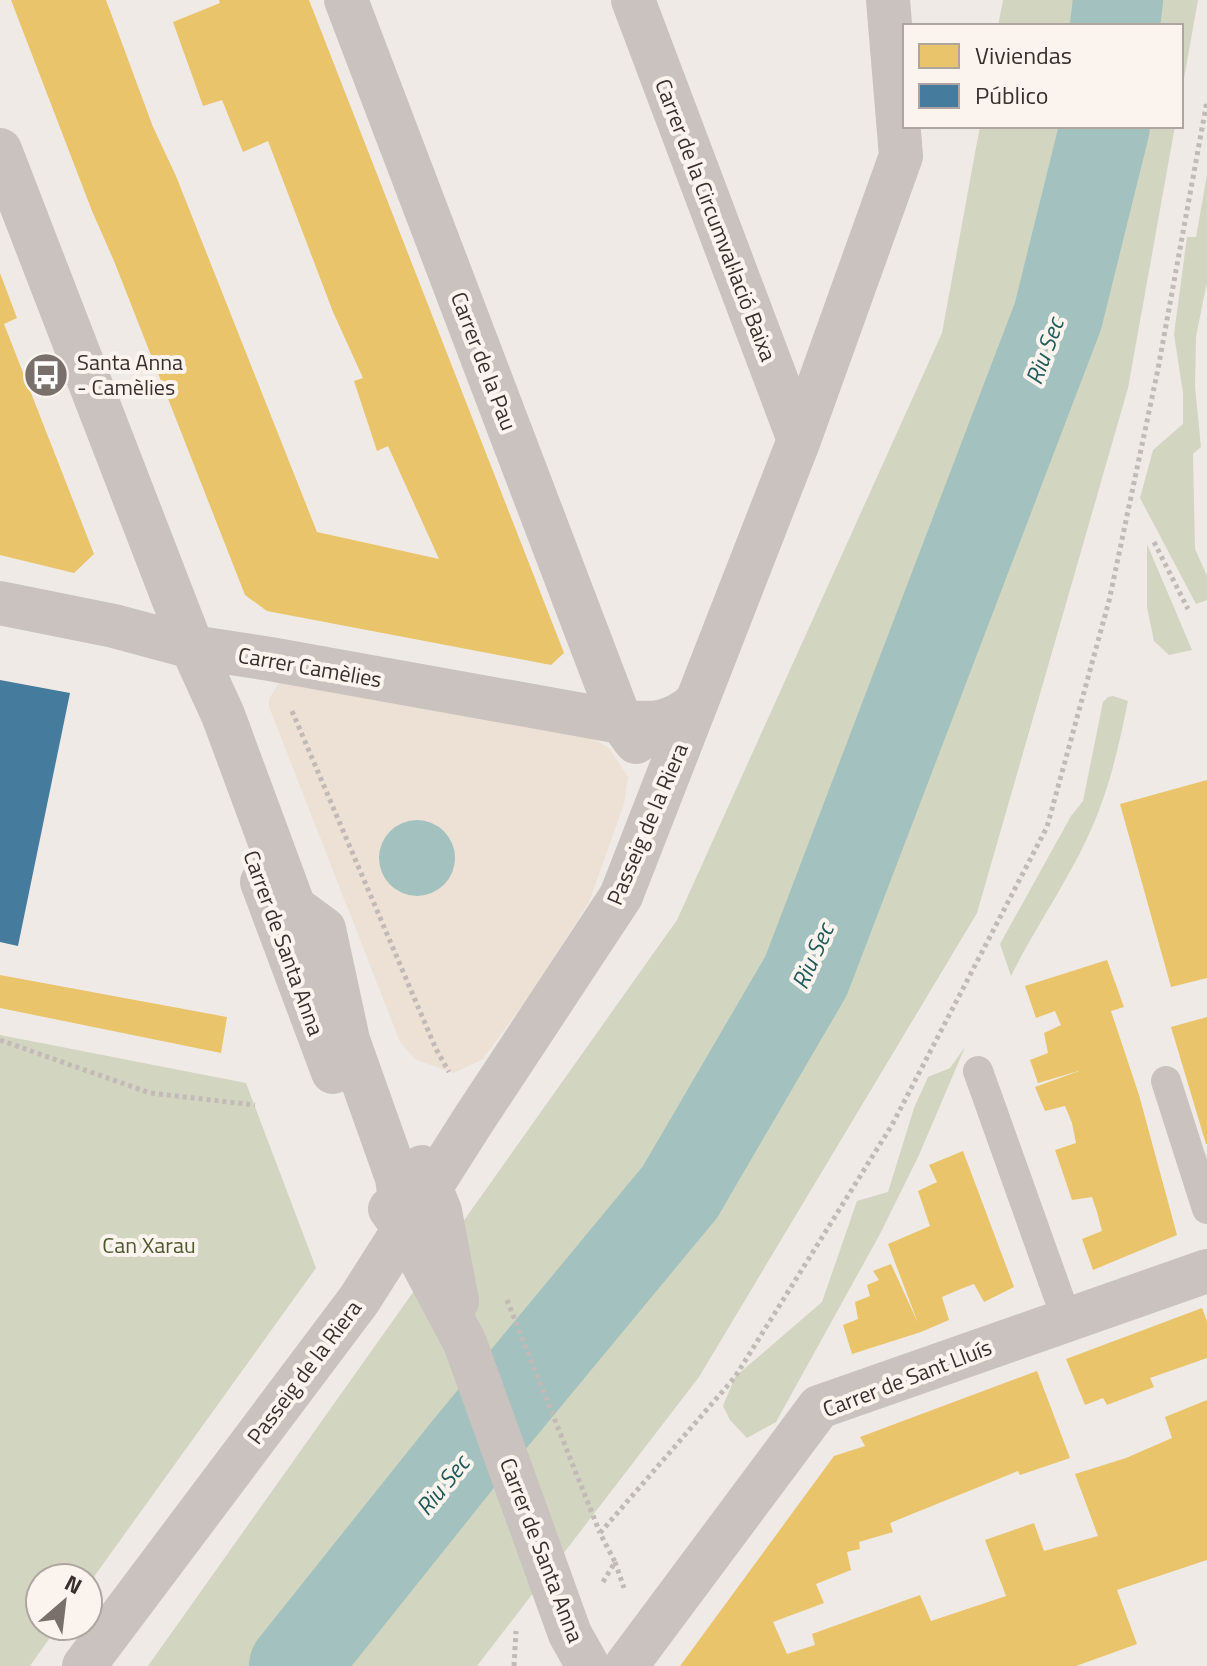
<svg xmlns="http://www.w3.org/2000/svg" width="1207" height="1666" font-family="'Titillium Web',sans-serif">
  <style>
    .green { fill: #d2d5c0 }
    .plaza { fill: #ede1d6 }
    .water { fill: #a2c1bf }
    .homes { fill: #e9c46a }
    .public { fill: #457b9d }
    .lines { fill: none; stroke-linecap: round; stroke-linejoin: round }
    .river { stroke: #a2c1bf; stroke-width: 90 }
    .path { stroke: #c2bab6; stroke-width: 5; stroke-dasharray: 4 4; stroke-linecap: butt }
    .lane { stroke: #c9c2be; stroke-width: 30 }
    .street { stroke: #c9c2be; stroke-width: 44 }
    .labels { text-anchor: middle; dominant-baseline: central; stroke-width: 8; stroke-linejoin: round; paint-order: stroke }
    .street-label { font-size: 22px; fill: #3a2f2b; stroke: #fbf4ee }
    .poi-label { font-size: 22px; fill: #3a2f2b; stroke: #fbf4ee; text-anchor: start }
    .park-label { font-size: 22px; fill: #4d582f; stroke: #fbf4ee }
    .water-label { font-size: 24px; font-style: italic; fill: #215c5b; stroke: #fbf4ee }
  </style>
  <rect width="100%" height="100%" fill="#efeae6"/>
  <path class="green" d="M1003,0H1198L1181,95V26H998Z
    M980,126H1175L1128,388L977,913L699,1377L477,1666H148L677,920L942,333Z
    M1207,175V282L1196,337L1195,387L1201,447L1193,454L1195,549L1207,576V600L1196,604L1140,498L1153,450L1183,424V393L1174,334L1187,237H1196Z
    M1147,544L1192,650L1169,655L1154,641L1147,607Z
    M1113,696L1128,701C1121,735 1114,769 1102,802C1081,863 1040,918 1011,976L1000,944L1071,816L1083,801L1103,702L1108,697Z
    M0,1035L246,1083L316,1268L88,1585V1578H40V1626H58L30,1666H0Z
    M965,1047L919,1155L880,1234L776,1422L747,1438L730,1420L723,1406L735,1377L822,1302L857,1201L888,1192L914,1108L928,1077L950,1068Z"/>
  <path class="plaza" d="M280,681L581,732L609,748L628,777L624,804L589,902L532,992L483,1059L454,1073L416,1060L400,1042L269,707V699Z"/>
  <path class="water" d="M379 858a38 38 0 1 1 76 0a38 38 0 1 1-76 0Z
    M469,1447L453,1517L334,1666H259L432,1457Z"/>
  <path class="homes" d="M11,0H106L153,127L176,176L317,532L439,559L388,446L377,451L354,381L363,378L333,312L268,141L243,152L222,100L203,106L173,22L220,3L219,0H309L564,653L551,665L267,611L245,595L114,261L92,211Z
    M0,273L17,318L4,324L94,554L74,573L0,555Z
    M1207,780V978L1171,987L1120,804Z
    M1107,960L1124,1007L1111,1011L1139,1095L1177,1235L1093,1270L1082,1239L1102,1231L1097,1212L1092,1197L1072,1200L1055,1150L1076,1143L1072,1123L1065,1106L1045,1111L1035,1087L1082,1070L1038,1083L1030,1060L1048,1053L1044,1033L1061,1025L1055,1011L1036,1018L1025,986Z
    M0,975L227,1017L221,1053L0,1008Z
    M1207,1017V1144H1206L1171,1027Z
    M963,1151L1014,1287L984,1302L974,1284L958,1290L942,1297L949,1320L921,1332L852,1354L843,1325L858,1319L855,1302L870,1296L867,1285L879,1280L873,1271L891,1264L918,1323L888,1244L930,1226L918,1191L937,1182L929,1165Z
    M1202,1308L1207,1321V1358L1150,1378L1154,1387L1107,1405L1103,1398L1085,1405L1066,1359Z
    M1037,1371L1070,1458L1020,1475L1018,1471L890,1523L893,1532L859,1542L860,1549L847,1552L851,1570L816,1584L824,1603L773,1622L787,1654L815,1645L812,1634L920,1595L931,1621L1006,1596L985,1540L1034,1523L1044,1551L1098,1536L1075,1474L1126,1458L1172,1438L1165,1417L1207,1400V1560L1117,1590L1137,1644L1076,1666H680L834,1456L865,1446L860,1437Z"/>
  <path class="public" d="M0,680L70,693L18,946L0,942Z"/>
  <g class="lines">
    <path class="river" d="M1115,26L1118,0
      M294,1666L469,1447L680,1192L806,976L1058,316L1105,126"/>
    <path class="path" d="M1154,542L1188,609
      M292,711L436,1049L449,1072
      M0,1040L150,1093L255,1105
      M507,1300L600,1533
      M615,1562L624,1588
      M603,1582L615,1562L600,1533L735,1377L892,1125L1047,827L1109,601L1158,369L1207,101
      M514,1666L516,1631"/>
    <path class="lane" d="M978,1071L1067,1320
      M1166,1081L1207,1209"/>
    <path class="street" d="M346,0L621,722C654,724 670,725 696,703
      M633,0L799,440
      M0,150L192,647L223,715L294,907L324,929L348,1040L397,1178L404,1228
      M0,603L114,626L192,647L270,659L621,722L636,742
      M262,882L333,1072
      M422,1167L440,1211L457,1301
      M390,1209L404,1228L465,1343L570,1634L588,1666
      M84,1666L359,1300L474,1119L621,896L799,440L901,156L888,0
      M626,1666L819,1407L1207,1271"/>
  </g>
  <defs>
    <g id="bus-disc" transform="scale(2.3)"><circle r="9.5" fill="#79706c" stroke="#fbf4ee"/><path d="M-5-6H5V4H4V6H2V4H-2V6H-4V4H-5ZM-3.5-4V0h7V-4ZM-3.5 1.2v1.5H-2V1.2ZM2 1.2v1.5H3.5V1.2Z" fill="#fff"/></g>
  </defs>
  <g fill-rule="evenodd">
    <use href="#bus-disc" x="46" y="375"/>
  </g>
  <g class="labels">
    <g class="street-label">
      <text transform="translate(716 220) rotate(69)">Carrer de la Circumval·lació Baixa</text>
      <text transform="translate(484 361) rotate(69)">Carrer de la Pau</text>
      <text transform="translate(310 667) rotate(10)">Carrer Camèlies</text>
      <text transform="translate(647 824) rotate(-67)">Passeig de la Riera</text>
      <text transform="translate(284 943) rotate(70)">Carrer de Santa Anna</text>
      <text transform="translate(304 1372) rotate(-53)">Passeig de la Riera</text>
      <text transform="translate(907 1378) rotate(-21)">Carrer de Sant Lluís</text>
      <text transform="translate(542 1550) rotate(69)">Carrer de Santa Anna</text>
    </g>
    <g class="poi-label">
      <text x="77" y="362">Santa Anna<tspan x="77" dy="25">- Camèlies</tspan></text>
    </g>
    <g class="park-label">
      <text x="149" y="1245">Can Xarau</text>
    </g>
    <g class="water-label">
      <text transform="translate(1044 351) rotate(-70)">Riu Sec</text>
      <text transform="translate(812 956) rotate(-66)">Riu Sec</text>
      <text transform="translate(442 1485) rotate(-51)">Riu Sec</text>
    </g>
  </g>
  <rect x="903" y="24" width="280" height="104" fill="#fbf4ee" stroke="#aea5a0" stroke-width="2"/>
  <rect x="919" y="44" width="40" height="24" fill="#e9c46a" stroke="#aea5a0" stroke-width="2"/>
  <text x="975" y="64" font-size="24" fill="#3a2f2b">Viviendas</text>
  <rect x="919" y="84" width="40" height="24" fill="#457b9d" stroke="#aea5a0" stroke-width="2"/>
  <text x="975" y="104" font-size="24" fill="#3a2f2b">Público</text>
  <g transform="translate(64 1602) rotate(28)"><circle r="38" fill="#fbf4ee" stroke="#aea5a0" stroke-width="2"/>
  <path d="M0-6L14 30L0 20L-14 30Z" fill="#79706c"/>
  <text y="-12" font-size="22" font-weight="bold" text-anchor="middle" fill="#3a2f2b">N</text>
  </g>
</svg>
